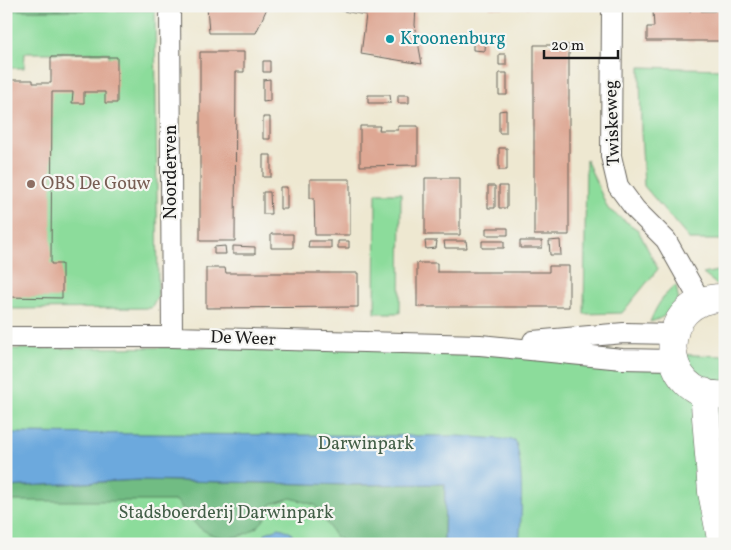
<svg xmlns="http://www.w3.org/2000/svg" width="731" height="550" font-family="Vollkorn,serif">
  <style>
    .green { fill: #8cdc9b; stroke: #547c5c }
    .forest { fill: #71bc83; stroke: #466c50 }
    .water { fill: #6ca9dd; stroke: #44627c }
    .building { fill: #dea894 }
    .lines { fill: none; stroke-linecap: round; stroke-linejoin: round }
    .minor-casing { stroke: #66635b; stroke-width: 22 }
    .secondary-casing { stroke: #66635b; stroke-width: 29 }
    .minor { stroke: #fff; stroke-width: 20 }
    .secondary { stroke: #fff; stroke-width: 28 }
    .culture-dot { fill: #0f9aa8; stroke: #f6f6f2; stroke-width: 2 }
    .education-dot { fill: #8d6e63; stroke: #f6f6f2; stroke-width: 2 }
    .labels { text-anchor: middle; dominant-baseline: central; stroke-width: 4.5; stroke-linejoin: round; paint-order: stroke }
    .culture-label { font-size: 18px; fill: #0d838f; stroke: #f6f6f2; text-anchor: start }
    .street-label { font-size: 18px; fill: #1c1c1c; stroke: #f6f6f2 }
    .education-label { font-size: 18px; fill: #785e54; stroke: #f6f6f2; text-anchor: start }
    .park-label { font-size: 18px; fill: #435f48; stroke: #f6f6f2 }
  </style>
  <rect width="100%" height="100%" fill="#f6f6f2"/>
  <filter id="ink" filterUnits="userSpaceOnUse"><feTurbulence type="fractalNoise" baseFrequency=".02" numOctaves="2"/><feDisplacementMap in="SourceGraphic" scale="10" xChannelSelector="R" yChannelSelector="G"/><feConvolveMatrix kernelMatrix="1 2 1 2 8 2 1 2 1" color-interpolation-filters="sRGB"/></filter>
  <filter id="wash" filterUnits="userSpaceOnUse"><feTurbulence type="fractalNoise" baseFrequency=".0096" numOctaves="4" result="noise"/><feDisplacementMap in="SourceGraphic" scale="20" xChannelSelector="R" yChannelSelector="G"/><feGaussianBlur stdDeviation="1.12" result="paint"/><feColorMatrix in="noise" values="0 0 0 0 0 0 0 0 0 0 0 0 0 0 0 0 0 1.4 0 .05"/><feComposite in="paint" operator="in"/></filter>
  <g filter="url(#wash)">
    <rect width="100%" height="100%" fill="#eee8d1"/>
    <path class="green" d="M6,10H155L158,295L151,308L9,309V295L51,88L109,89V53H25L24,68H6Z
      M640,67L725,69V240H690L644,186L641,131Z
      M586,159L608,209L638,230L658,269L622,313L584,314Z
      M376,193H401L400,313H375Z
      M717,271H725V287H720L703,274Z
      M676,285L679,301C671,312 664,318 650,322C656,307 663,295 676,285Z
      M399,345L725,356V544H6V349Z"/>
    <path class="forest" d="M6,6H155V10H6Z
      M139,480L350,485L445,484L444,544H347L335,536L315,505L291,498L271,504C265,534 227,547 203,530C192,523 185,511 177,501H6V487Z"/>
    <path class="water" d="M6,433L458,436L515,440C524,464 522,517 519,544H444L445,484L350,485L139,480L6,487Z
      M278,528C286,529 297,534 294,544H260L266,533Z"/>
    <g id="blocks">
      <path class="building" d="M207,6H267V8L256,33H209Z
        M314,6H416L415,25L422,64L361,54L366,15Z
        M490,6H555V8H490Z
        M668,6H678V11H691L692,6H701V11H715V6H724L725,41H647V27H654L653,11H669Z
        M473,35L486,36L485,51L473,50Z
        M534,45H569V235H534Z
        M200,52H244V72H236L235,241H200Z
        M499,54H506V65H499Z
        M51,57H117V103H105V92H84V103H72L73,92H52L51,264H62V298L6,297V80H33V83H51Z
        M263,61H270V72H263Z
        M499,73H507V95H499Z
        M270,79V101L263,102V80Z
        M368,95H390L391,103H368Z
        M398,95H409V103H398Z
        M506,110V133H499V111Z
        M263,117H270V139H263Z
        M360,126H380L379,130H398V126H418V165L360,166Z
        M499,148H507V170H499Z
        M263,155H271V177H263Z
        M425,178H460V235H425Z
        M310,179H350V235H315L314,198H310Z
        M488,186H495V208H488Z
        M499,186H507V208H499Z
        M280,187H287V209H280Z
        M263,192H270L271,214H263Z
        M486,228H508V235H486Z
        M271,234H293V248H271Z
        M560,240L561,255H550L549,241Z
        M309,241H331V248H308Z
        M338,241H349V248H338Z
        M425,241H437L436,248L426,249Z
        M444,241H466L467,248H445Z
        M482,241H504V248H482Z
        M520,241H542V248H520Z
        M225,246L226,254H214V247Z
        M233,246L255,247V254H233Z
        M417,263H437V272H549V266H569V307H417Z
        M206,268H225L226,273H358V307L206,308Z"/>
    </g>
  </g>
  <g filter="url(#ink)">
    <use href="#blocks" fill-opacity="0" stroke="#66635b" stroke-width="1"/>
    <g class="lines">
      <g class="minor-casing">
        <path id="minor" d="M170,6L172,337
          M612,6L611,156L618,186L635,209L666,240L701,302
          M6,337H172L480,345L622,359L673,360
          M533,341L624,333L673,334"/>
      </g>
      <g class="secondary-casing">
        <path id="secondary" d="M725,298C653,295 657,401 725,395
          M704,392L712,492L722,544"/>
      </g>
      <use href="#minor" class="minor"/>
      <use href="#secondary" class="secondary"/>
    </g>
  </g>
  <circle class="culture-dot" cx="390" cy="39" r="5"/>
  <circle class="education-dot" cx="31" cy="184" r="5"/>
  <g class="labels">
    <g class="culture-label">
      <text x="400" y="39">Kroonenburg</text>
    </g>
    <g class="street-label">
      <text transform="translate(613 123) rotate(-92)">Twiskeweg</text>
      <text transform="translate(171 172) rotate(-90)">Noorderven</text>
      <text transform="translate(243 339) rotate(2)">De Weer</text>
    </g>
    <g class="education-label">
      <text x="41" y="184">OBS De Gouw</text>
    </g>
    <g class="park-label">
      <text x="366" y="444">Darwinpark</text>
      <text x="226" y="513">Stadsboerderij Darwinpark</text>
    </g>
  </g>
  <rect width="731" height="550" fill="none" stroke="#f6f6f2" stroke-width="25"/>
  <path d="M544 50v8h74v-8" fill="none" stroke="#1c1c1c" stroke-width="2.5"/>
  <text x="551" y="50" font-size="15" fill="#1c1c1c" stroke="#f6f6f2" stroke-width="4" paint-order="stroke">20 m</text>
</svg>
